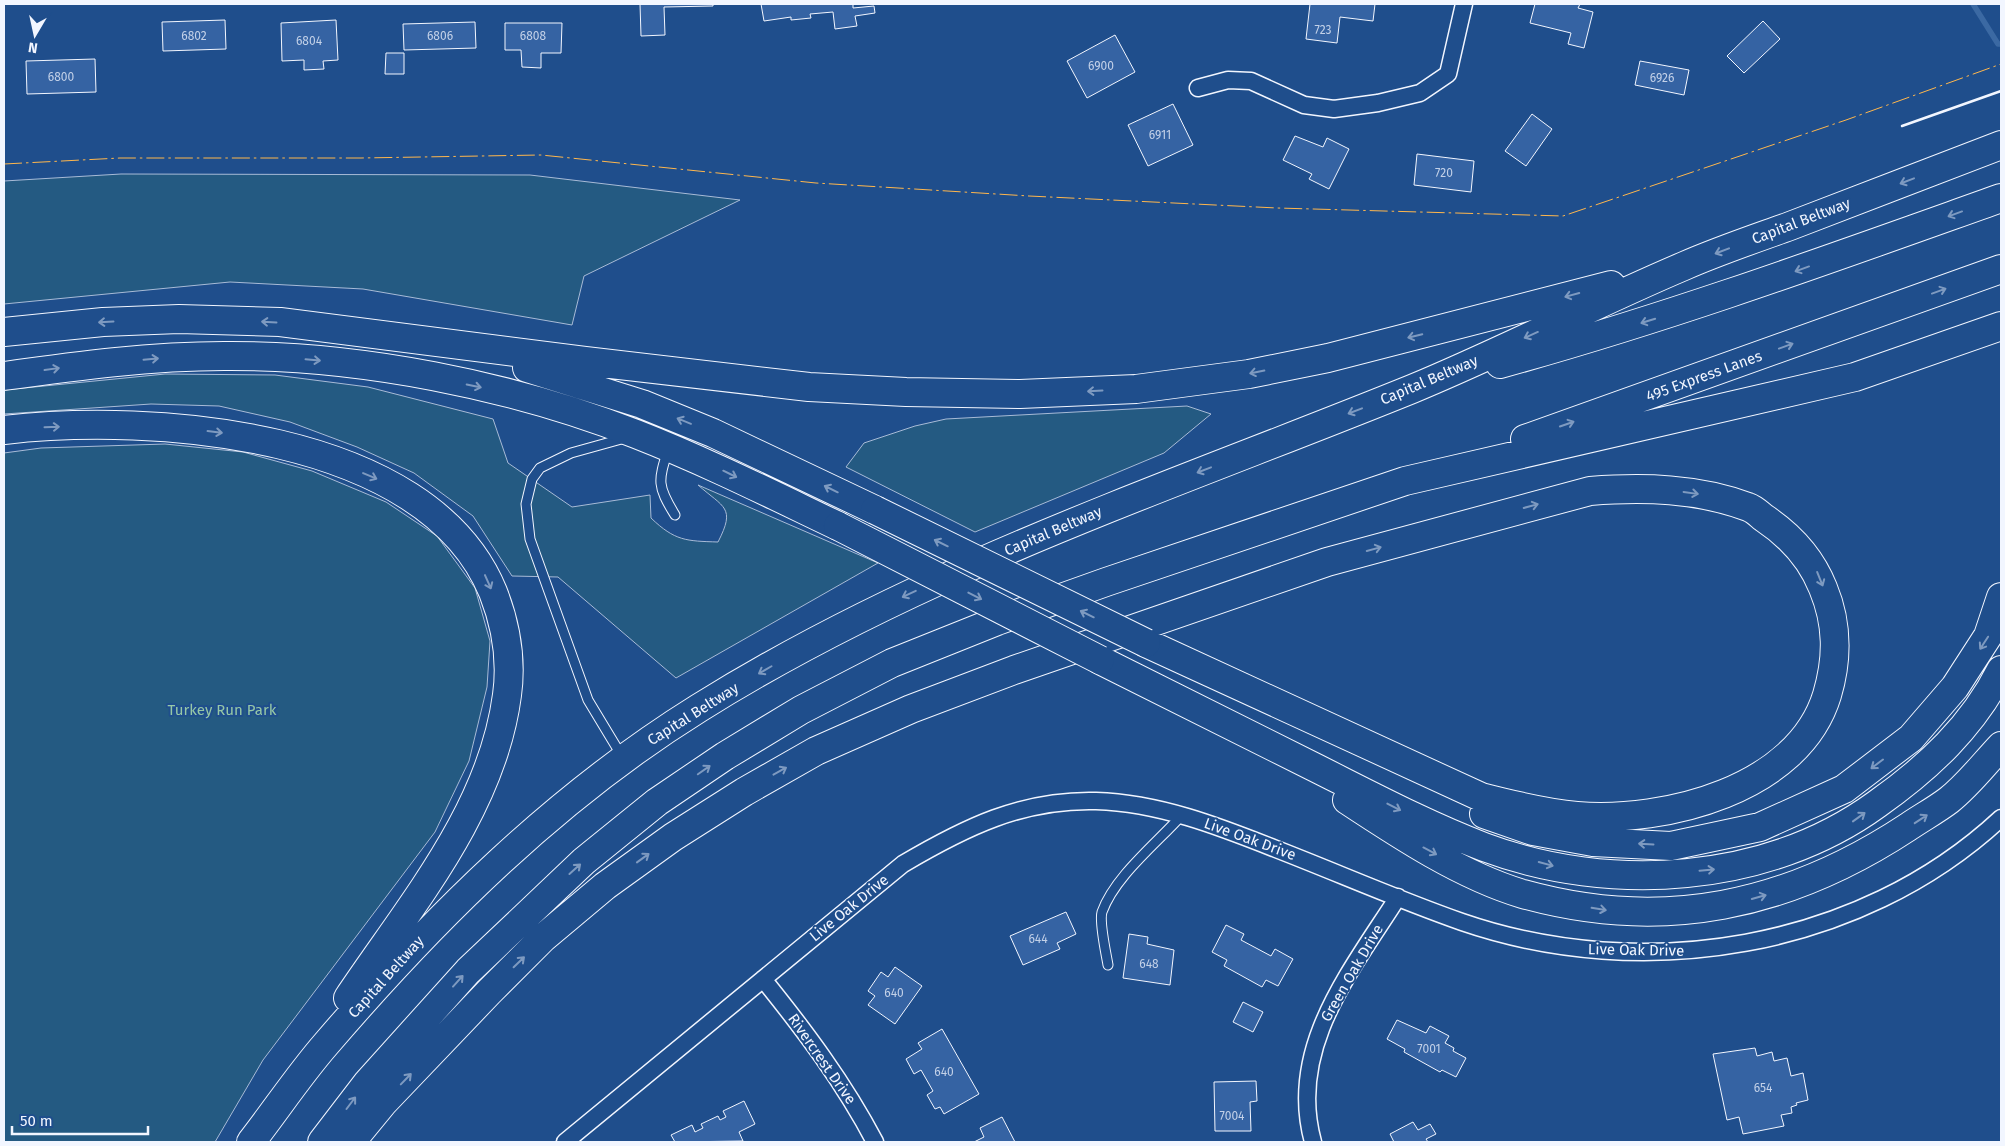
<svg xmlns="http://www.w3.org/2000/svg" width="2005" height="1146" font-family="'Fira Sans',sans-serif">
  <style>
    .green { fill: #245a82; stroke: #a8bbd7 }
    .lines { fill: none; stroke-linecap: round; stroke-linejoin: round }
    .stream { stroke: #3b69a3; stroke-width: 5.5 }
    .building { fill: #3563a3; stroke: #f2f6ff }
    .service-casing { stroke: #f2f6ff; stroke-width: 11 }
    .minor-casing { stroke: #f2f6ff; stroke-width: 19 }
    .motorway-casing { stroke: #f2f6ff; stroke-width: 30 }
    .service { stroke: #1f4e8c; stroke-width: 9 }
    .minor { stroke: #1f4e8c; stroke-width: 16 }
    .motorway { stroke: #1f4e8c; stroke-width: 28 }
    .motorway-bridge-casing { stroke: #f2f6ff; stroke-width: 30; stroke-linecap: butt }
    .motorway-bridge { stroke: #1f4e8c; stroke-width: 28 }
    .wall { stroke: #f2f6ff; stroke-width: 2.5 }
    .power { stroke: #ffb74d; stroke-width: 1; stroke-dasharray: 18 4 2.5 4; stroke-linecap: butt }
    .oneway { stroke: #7e9ac0 }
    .labels { text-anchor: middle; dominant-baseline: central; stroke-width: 4; stroke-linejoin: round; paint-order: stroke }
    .number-label { font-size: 12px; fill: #c3d1e8 }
    .street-label { font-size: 15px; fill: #f2f6ff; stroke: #1f4e8c }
    .park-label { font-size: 15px; fill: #97c8a6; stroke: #1f4e8c }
  </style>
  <rect width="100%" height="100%" fill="#1f4e8c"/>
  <path class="green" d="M121,174L530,175L740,200L584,276L572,325L363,289L230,282L4,304V181Z
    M165,374L275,375L368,387L493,419L508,463L572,507L650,495L651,518C675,541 686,541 718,542C736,507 724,508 698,485L878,563L676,678L558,577L512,576L473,516L414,473L357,447L290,422L219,406L151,404L4,414V390Z
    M1187,406L1211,414L1164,453L975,532L846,467L864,443L915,426L946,419Z
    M165,444L243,452L312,471L386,502L437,536L475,588L490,641L487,687L469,761L435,832L263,1060L215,1142H4V453L41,448Z"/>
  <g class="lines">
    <path class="stream" d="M1973,4L1998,44H2001"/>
  </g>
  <path class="building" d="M640,4H713V6L664,7L665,35L641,36Z
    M761,4H853V8L874,6L875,13L855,16L857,26L835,29L833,12L810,14L811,18L791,20V17L764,21Z
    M1310,4H1375L1373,21L1340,17L1337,43L1306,39Z
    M1535,4H1580L1578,8L1593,12L1584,48L1568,44L1571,33L1530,23Z
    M225,20L226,49L163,51L162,22Z
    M336,20L338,60L323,61L324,69L304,70V60L282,61L281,23Z
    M1763,21L1780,39L1744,73L1727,56Z
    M475,22L476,48L404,50L403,24Z
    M505,23H562L561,53H541V68L522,67L521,50H505Z
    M1115,35L1135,72L1087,98L1067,61Z
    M386,53H404V74H385Z
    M95,59L96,92L27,94L26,61Z
    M1640,61L1689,70L1684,95L1635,85Z
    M1173,104L1193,145L1148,166L1128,125Z
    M1532,114L1552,129L1526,166L1505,151Z
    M1295,136L1323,147L1327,138L1349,149L1329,189L1309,179L1312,174L1283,160Z
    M1417,154L1474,161L1471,192L1414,185Z
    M1066,912L1076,934L1057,943L1060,949L1023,965L1010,936Z
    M1226,925L1244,934L1241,940L1271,956L1275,949L1293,959L1278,986L1266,980L1262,987L1224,966L1227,960L1212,952Z
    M1129,934L1148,937L1147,944L1174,950L1170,985L1123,978Z
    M895,967L922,986L895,1024L868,1005L875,996L868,991L881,972L888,977Z
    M1243,1002L1263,1012L1253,1032L1233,1022Z
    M1397,1020L1426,1033L1430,1026L1449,1036L1445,1043L1454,1048L1453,1051L1466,1058L1456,1077L1442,1070L1440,1072L1404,1052L1405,1049L1387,1039Z
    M942,1029L979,1094L944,1114L940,1107L935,1109L927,1095L933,1091L921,1070L914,1074L906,1059L922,1049L918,1043Z
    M1755,1048L1757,1056L1772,1052L1774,1061L1787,1058L1791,1076L1803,1073L1808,1100L1796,1103L1797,1105L1791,1107L1792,1113L1781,1115L1784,1126L1743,1134L1739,1117L1727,1120L1713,1054Z
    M1256,1081L1257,1101L1250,1102L1251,1131H1215L1214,1082Z
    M744,1101L755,1124L739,1132L743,1141L675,1142L671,1135L692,1125L695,1132L703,1128L701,1124L718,1116L720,1120L726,1117L723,1111Z
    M1002,1117L1015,1142H974L984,1137L980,1128Z
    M1413,1122L1418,1130L1430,1124L1436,1134L1426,1139L1428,1142H1394L1390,1134Z"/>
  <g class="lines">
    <g class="service-casing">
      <path id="service" d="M668,450C658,481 657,486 675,515
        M623,758L588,700L530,539L526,504L532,479L540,468L571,453L625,438
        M1108,965C1106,953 1099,922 1102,912C1115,876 1157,843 1182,815"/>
    </g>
    <g class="minor-casing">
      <path id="minor" d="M1198,88L1228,80L1251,81L1304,105L1334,109L1378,103L1420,93L1448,74L1464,4
        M763,979C805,1031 844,1083 875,1142
        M565,1142L903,864C964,828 1022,799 1096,801C1159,803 1218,826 1276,849C1338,873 1399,900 1462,922C1642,984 1859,950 2001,818
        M1313,1142C1287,1048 1351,971 1398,897"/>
    </g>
    <g class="motorway-casing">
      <path id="motorway" d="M4,332L103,322L179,319L280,322L585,361L809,387L906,392L1020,394L1136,389L1249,374L1328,358L1611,285
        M1500,364C1671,317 1835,257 2001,198
        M527,368L642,404L713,433L875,510
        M4,376C77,366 150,356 224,356C359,355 511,385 636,434C705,461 771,494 838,526
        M4,430C151,413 427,431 493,592C506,625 512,659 507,695C492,810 411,904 348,998
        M1525,439L2001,269
        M1100,660C1170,695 1241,730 1312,766C1368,794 1424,824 1484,847C1610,894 1767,884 1877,804C1928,768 1973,726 2001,670
        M1347,800C1400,835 1462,876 1523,894C1663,933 1788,906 1908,827C1921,818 1936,810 1949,800C1968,785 1984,764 2001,746
        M1484,814L1533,831L1593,842L1671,846L1760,827L1844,789L1911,738L1955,687L1988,636L2001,597
        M251,1142C276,1110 299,1075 326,1044C435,917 556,797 699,708C921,569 1170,487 1412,389C1504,351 1592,305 1684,266C1718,251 1754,239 1790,226C1860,199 1931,172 2001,145
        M322,1142L368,1082L468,971L584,861L657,802L725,756L801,710L892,663L997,621L1106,582L1405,481L1855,377L2001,326
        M351,1142L383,1103L489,992L543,938L605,886L673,837L744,792L816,751L911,709L1014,670L1327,562L1590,491C1643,487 1698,488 1748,507C1754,509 1759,514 1764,518C1791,536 1811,558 1823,588C1838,624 1838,658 1827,695C1798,790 1665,823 1577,816C1544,813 1512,805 1481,797L1146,643"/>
    </g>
    <use href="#service" class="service"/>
    <use href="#minor" class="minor"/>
    <use href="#motorway" class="motorway"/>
    <g class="motorway-bridge-casing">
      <path id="motorway-bridge" d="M875,510L1146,643
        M838,526L1100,660"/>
    </g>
    <use href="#motorway-bridge" class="motorway-bridge"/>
    <path class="wall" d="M1902,126L2001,91"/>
    <path class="power" d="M4,164L120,158H361L541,155L816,183L1029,196L1277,208L1563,216L1846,120L2001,64"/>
  </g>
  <defs><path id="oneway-shaft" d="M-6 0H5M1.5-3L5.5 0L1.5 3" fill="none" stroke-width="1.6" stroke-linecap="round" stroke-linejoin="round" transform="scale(1.25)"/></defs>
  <g class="oneway">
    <use href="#oneway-shaft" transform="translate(1907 181) rotate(159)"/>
    <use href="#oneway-shaft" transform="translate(1955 214) rotate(160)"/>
    <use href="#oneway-shaft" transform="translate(1722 251) rotate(159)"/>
    <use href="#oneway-shaft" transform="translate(1802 269) rotate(160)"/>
    <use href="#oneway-shaft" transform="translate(1939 291) rotate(-20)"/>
    <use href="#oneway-shaft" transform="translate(1572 295) rotate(165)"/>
    <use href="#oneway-shaft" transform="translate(1648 321) rotate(163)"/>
    <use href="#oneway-shaft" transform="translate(106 322) rotate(177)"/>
    <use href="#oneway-shaft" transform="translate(269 322) rotate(-177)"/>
    <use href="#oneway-shaft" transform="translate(1531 335) rotate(156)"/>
    <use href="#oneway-shaft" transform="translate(1415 336) rotate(166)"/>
    <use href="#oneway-shaft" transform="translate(1786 346) rotate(-20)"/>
    <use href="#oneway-shaft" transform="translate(151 359) rotate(-5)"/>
    <use href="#oneway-shaft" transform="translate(313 360) rotate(5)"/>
    <use href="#oneway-shaft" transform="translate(52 369) rotate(-8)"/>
    <use href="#oneway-shaft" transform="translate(1257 372) rotate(169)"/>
    <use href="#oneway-shaft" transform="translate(474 386) rotate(12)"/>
    <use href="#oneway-shaft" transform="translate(1095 391) rotate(177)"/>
    <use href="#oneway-shaft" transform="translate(1355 411) rotate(159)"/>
    <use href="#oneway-shaft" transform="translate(684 421) rotate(-158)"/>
    <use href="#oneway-shaft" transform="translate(1567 424) rotate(-19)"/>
    <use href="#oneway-shaft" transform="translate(52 427) rotate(-2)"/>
    <use href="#oneway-shaft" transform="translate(215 432) rotate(7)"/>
    <use href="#oneway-shaft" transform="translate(1204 470) rotate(159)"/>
    <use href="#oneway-shaft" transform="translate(730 474) rotate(26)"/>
    <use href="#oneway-shaft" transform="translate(370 476) rotate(23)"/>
    <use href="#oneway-shaft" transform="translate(831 489) rotate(-154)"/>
    <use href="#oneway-shaft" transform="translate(1691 493) rotate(8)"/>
    <use href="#oneway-shaft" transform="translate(1531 506) rotate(-15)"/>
    <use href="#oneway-shaft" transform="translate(941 543) rotate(-154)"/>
    <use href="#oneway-shaft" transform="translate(1374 549) rotate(-15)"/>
    <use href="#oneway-shaft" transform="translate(1820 579) rotate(68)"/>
    <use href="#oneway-shaft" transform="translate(488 582) rotate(66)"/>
    <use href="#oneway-shaft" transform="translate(909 594) rotate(155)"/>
    <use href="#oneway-shaft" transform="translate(975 596) rotate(27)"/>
    <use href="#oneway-shaft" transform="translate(1087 614) rotate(-154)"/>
    <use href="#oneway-shaft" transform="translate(1984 643) rotate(123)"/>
    <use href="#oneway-shaft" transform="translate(765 670) rotate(150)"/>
    <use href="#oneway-shaft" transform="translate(1877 764) rotate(143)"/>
    <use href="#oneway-shaft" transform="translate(704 770) rotate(-35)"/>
    <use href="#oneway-shaft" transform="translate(780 771) rotate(-29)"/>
    <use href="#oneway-shaft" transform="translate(1394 807) rotate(27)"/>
    <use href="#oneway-shaft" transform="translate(1859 817) rotate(-36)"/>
    <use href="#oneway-shaft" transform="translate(1921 819) rotate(-33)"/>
    <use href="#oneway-shaft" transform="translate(1646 844) rotate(-177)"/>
    <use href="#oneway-shaft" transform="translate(1430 851) rotate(28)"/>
    <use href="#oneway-shaft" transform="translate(643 858) rotate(-36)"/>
    <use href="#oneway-shaft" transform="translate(1546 864) rotate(15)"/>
    <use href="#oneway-shaft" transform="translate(575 869) rotate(-42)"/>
    <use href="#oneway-shaft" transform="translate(1707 870) rotate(-5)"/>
    <use href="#oneway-shaft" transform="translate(1759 897) rotate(-16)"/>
    <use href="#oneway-shaft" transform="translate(1599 909) rotate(9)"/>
    <use href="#oneway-shaft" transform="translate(519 962) rotate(-44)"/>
    <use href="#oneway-shaft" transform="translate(458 981) rotate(-48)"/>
    <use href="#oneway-shaft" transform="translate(406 1079) rotate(-46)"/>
    <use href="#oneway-shaft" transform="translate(351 1103) rotate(-53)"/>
  </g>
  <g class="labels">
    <g class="number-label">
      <text x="1323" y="30">723</text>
      <text x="194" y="36">6802</text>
      <text x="440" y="36">6806</text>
      <text x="533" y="36">6808</text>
      <text x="309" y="41">6804</text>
      <text x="1101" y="66">6900</text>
      <text x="61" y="77">6800</text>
      <text x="1662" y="78">6926</text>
      <text x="1160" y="135">6911</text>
      <text x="1444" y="173">720</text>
      <text x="1038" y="939">644</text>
      <text x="1149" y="964">648</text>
      <text x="894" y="993">640</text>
      <text x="1429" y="1049">7001</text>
      <text x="944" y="1072">640</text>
      <text x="1763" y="1088">654</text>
      <text x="1232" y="1116">7004</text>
    </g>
    <g class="street-label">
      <text transform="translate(1801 221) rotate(-21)">Capital Beltway</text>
      <text transform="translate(1704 376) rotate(-20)">495 Express Lanes</text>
      <text transform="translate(1429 380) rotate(-23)">Capital Beltway</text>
      <text transform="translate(1053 531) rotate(-23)">Capital Beltway</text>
      <text transform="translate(693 714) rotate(-32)">Capital Beltway</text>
      <text transform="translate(1250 839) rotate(20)">Live Oak Drive</text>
      <text transform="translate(849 908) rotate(-39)">Live Oak Drive</text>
      <text transform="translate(1636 950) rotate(1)">Live Oak Drive</text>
      <text transform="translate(1352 973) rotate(-60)">Green Oak Drive</text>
      <text transform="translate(386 977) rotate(-48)">Capital Beltway</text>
      <text transform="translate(822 1059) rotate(55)">Rivercrest Drive</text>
    </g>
    <g class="park-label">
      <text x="222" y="710">Turkey Run Park</text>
    </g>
  </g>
  <rect width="2005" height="1146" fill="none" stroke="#f2f6ff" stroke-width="10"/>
  <g transform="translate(35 35) rotate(189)" stroke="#1f4e8c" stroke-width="4" paint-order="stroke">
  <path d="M0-4L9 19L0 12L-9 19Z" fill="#f2f6ff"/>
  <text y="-8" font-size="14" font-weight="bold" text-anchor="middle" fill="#f2f6ff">N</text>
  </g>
  <path d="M12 1126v8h136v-8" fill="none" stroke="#f2f6ff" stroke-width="2.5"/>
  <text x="20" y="1126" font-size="15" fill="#f2f6ff" stroke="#1f4e8c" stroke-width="4" paint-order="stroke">50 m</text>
</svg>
